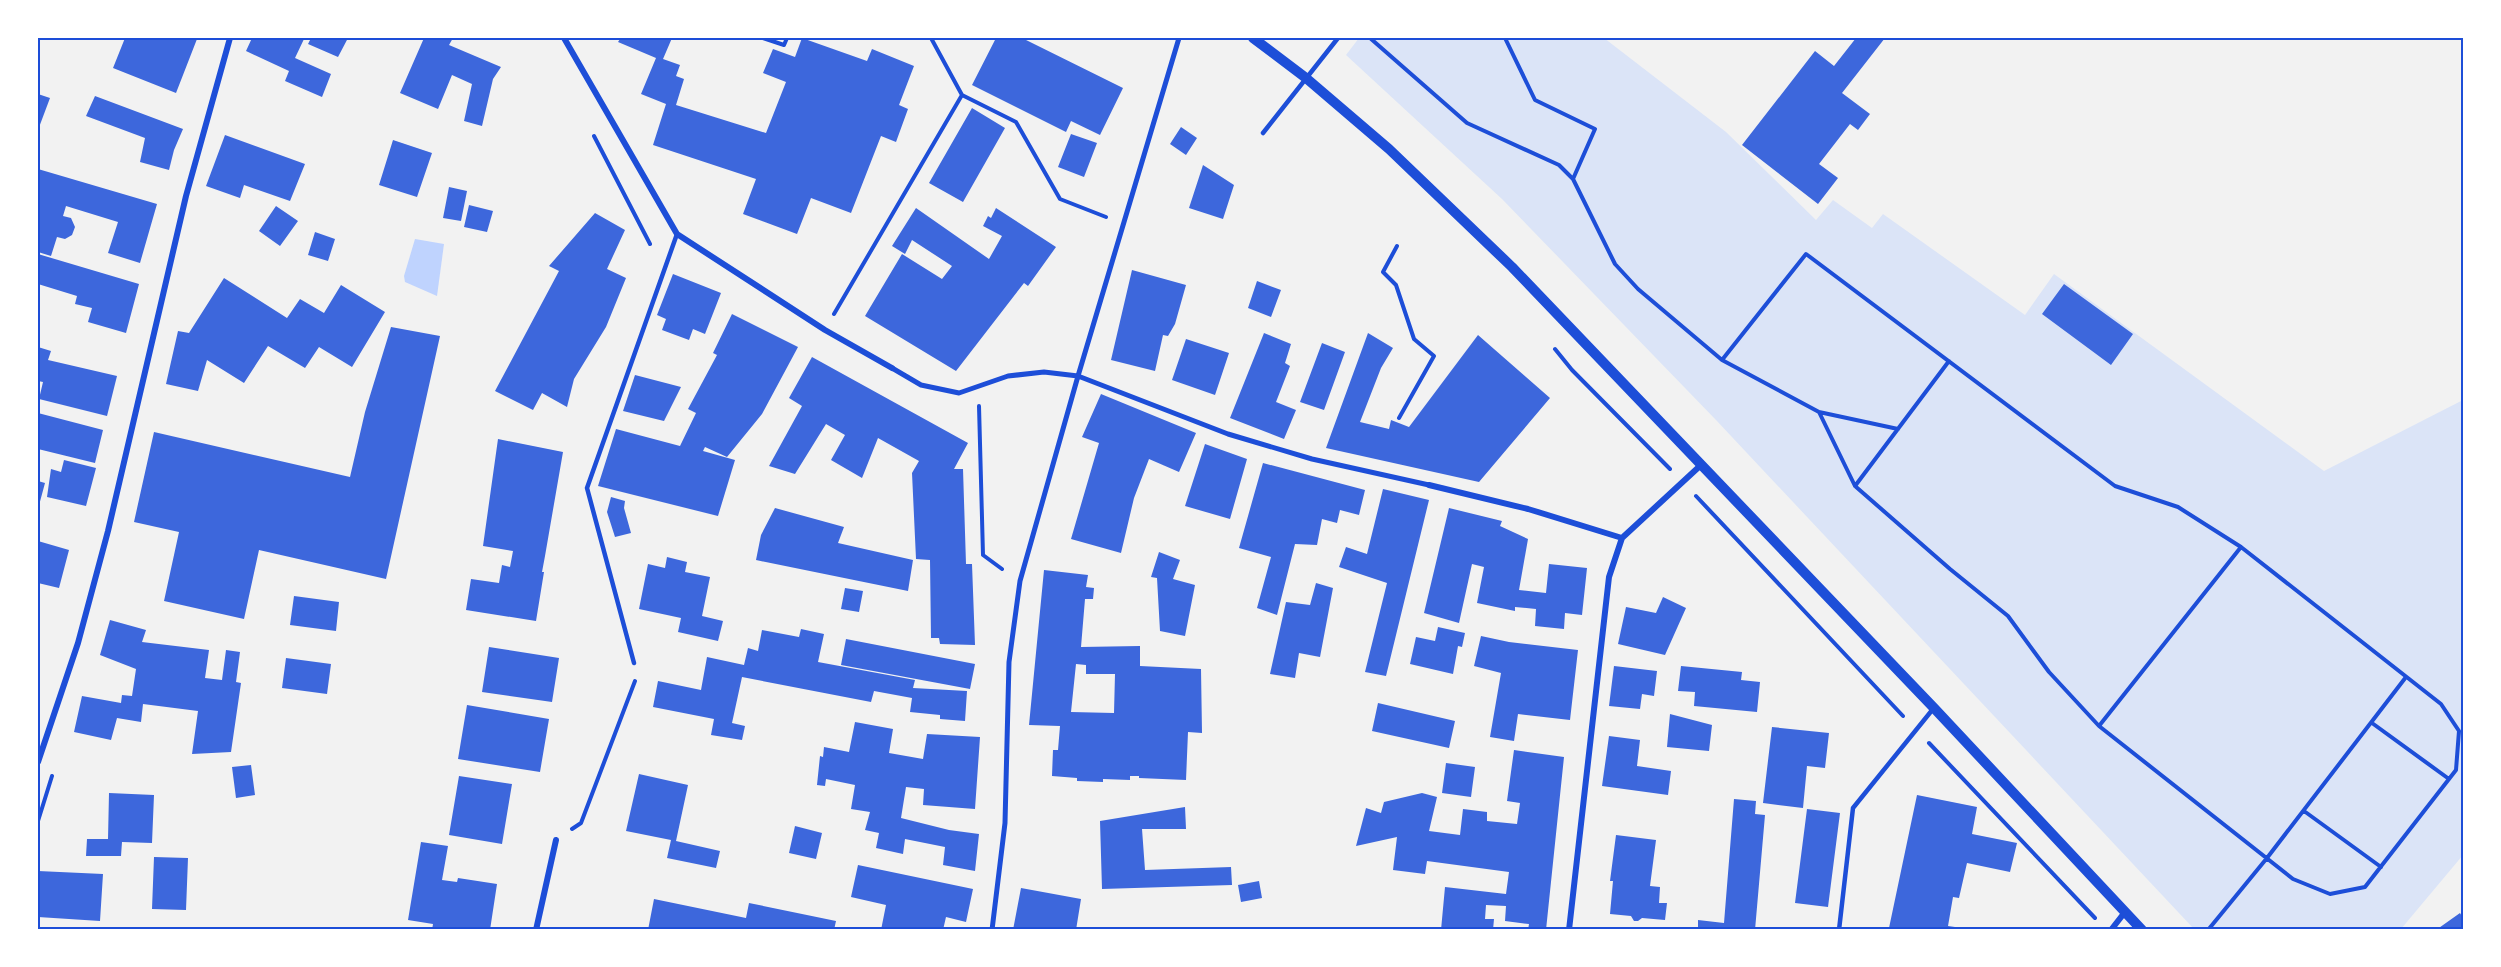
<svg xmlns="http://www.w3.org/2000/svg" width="2501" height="967" font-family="'Playfair Display',serif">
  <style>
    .green { fill: #dbe4f7 }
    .water { fill: #bfd3fe }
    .building { fill: #3d67dc; fill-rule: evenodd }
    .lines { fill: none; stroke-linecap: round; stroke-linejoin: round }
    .path { stroke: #1d4ed8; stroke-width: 4 }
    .service { stroke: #1d4ed8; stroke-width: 4.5 }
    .pedestrian { stroke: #1d4ed8; stroke-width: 5 }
    .minor { stroke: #1d4ed8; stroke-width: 6 }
    .tertiary { stroke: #1d4ed8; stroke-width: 10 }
    .neatline { fill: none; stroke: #1d4ed8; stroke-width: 2 }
  </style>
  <rect width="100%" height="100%" fill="#f2f2f2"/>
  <path class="green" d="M1359,38H1604L1726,132L1816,220L1833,200L1872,228L1883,214L2025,315L2054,274L2324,471L2463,400V855L2401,929H2194L1716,420L1502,199L1346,55Z"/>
  <path class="water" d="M415,239L444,244L437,296L405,282L404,276Z"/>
  <path class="building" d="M125,38L197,39L176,93L113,68Z
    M252,38L304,39L295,58L331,74L322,97L285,81L289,71L246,51Z
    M311,38H348L338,57L308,44Z
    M424,38H453L449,45L501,67L493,79L482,126L464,121L472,84L452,75L438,109L400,93Z
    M615,38H672L663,59L680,65L676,76L684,79L676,105L766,133L786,82L763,73L773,49L795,57L802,38L867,61L872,49L914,66L899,105L908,109L896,142L881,136L851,213L811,198L797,234L743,214L756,179L653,145L666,104L641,94L656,58L618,42L620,39Z
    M996,38H1022L1123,88L1100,135L1071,121L1066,132L972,85Z
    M1856,38H1885L1842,93L1870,114L1858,130L1850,124L1819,164L1838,178L1818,204L1742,145L1815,51L1834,66Z
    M38,94L50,98L38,130Z
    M95,96L183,129L174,150L169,170L140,162L145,138L86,116Z
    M972,108L1005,128L963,202L929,183Z
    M1181,127L1197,138L1186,155L1170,144Z
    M1071,134L1097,143L1084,177L1058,167Z
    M225,135L305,164L290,201L244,185L240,198L206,186Z
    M393,140L432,153L417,197L379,185Z
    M1203,165L1234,185L1223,219L1189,208Z
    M38,169L157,204L140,263L108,253L118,222L66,206L63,216L71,218L75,227L72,235L65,239L57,237L51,256L38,252Z
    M449,187L467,191L461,221L443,218Z
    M469,205L493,211L487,232L464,227Z
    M276,206L298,221L280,246L259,231Z
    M916,208L989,259L1002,236L983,226L988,216L991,218L996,208L1056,247L1028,286L1024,283L956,371L865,316L902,254L942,279L952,266L912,240L905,254L892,246Z
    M595,213L625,230L607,269L626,278L606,327L574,379L567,407L542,393L533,410L495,391L559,271L549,266Z
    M315,232L335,239L328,261L308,255Z
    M38,254L139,284L126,333L88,322L92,308L75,304L77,296L38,284Z
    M1132,270L1186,285L1175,324L1168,336L1163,335L1155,371L1111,360Z
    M673,274L721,293L705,334L693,329L689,340L662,330L666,319L657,315Z
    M224,278L287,318L300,299L324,313L341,285L385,312L352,367L319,347L305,368L268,346L244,383L207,360L198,391L166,384L178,331L189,333Z
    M1257,281L1281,290L1271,317L1248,308Z
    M2064,284L2133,334L2111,365L2042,314Z
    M732,314L798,347L762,414L727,457L705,447L703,451L735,460L718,516L598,486L616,429L680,446L696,413L688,409L717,355L713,353Z
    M391,327L440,336L386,579L259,550L244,619L164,601L179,532L134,522L154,432L350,477L365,412Z
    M1264,333L1291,344L1285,363L1290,366L1276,402L1296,410L1284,439L1230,418Z
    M1368,333L1393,348L1381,368L1360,422L1389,429L1391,420L1409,427L1478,335L1550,398L1479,482L1326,448Z
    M1186,339L1229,353L1215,395L1172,380Z
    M1322,343L1345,352L1324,410L1300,402Z
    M38,347L51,351L48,360L117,376L107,416L39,399L43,382L38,381Z
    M812,357L968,443L954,469H963L966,564H972L975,645L940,644L939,638H931L930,560L916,559L912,473L919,461L878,438L862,478L831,460L845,435L826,424L795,474L769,466L802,406L789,398Z
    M635,375L681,387L664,421L623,411Z
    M1101,394L1196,433L1179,472L1149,459L1134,498L1121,553L1071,539L1099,443L1082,437Z
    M38,413L103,430L95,463L38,449Z
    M498,439L563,452L545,556L542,572H544L536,621L466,610L471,579L499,583L502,565L510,567L513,551L483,546Z
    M1205,444L1247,459L1230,519L1185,506Z
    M64,460L96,468L86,506L47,497L51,469L61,472Z
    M1263,463L1365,490L1359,515L1340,510L1337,523L1322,519L1317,545L1295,544L1277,615L1257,608L1271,557L1239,548Z
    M38,481L45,483L38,509Z
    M1383,489L1429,500L1386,676L1365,672L1387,583L1339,567L1346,547L1367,554Z
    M611,497L625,501L624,508L631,533L615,537L607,512Z
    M775,508L844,527L838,543L913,560L908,591L756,560L761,535Z
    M1449,508L1502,521L1500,526L1528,539L1519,590L1546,593L1549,564L1587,568L1582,615L1565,613L1564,629L1535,626L1536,609L1515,607V611L1477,603L1484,567L1472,564L1459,623L1424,613Z
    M38,541L69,550L59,588L38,583Z
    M1159,552L1180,560L1173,579L1195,585L1185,636L1160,631L1157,578L1151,577Z
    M667,557L687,562L685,572L710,577L702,616L723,621L718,641L678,632L681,618L639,609L648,564L665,568Z
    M1044,570L1088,575L1086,587L1094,588L1093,599H1085L1081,647L1140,646V666L1201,669L1202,733L1188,732L1186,780L1139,778V776H1130V780L1103,779V782L1077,781V778L1052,776L1053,750H1058L1060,726L1029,725ZM1076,664L1086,665V674H1115L1114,713L1071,712Z
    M1316,583L1333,588L1320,657L1299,653L1295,678L1270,674L1286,602L1310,605Z
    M845,588L863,591L859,612L841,609Z
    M294,596L339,602L336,631L290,625Z
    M1663,597L1686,608L1665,655L1618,644L1626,607L1656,613Z
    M110,620L146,630L142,642L209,650L205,678L222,680L226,650L240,652L236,682L241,683L231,752L192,754L198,711L143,704L141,722L117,718L111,740L74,732L82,696L121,703L122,695L132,696L136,669L100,655Z
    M1438,627L1465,633L1462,647L1458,646L1453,674L1410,664L1416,637L1435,641Z
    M801,629L824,634L818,662L915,680L913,688L967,691L965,721L940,719V715L910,712L912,698L874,691L871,702L742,677L732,723L745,726L742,740L711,735L714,719L653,707L658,681L701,690L707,657L744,665L748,648L758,651L762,630L799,637Z
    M1481,636L1509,642L1578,650L1570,720L1518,714L1514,741L1490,737L1501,673L1474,666Z
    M846,639L975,664L970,689L841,665Z
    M489,647L559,658L552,702L482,692Z
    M286,658L331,664L327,694L282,688Z
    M1614,666L1657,671L1654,696L1642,694L1640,709L1609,706Z
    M1681,666L1742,672L1741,680L1760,682L1757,712L1694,706L1695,692L1678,691Z
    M1378,703L1455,721L1449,748L1372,731Z
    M467,705L549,719L540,772L458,759Z
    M1670,714L1712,725L1709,751L1667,747Z
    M855,722L893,729L889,753L923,759L927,734L980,737L975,809L923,805L924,789L906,787L901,818L949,830L979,834L975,871L943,865L945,847L905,839L903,854L876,848L879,833L865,830L870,812L851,809L855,785L826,779L825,786L817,785L820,756L823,757L824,747L849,752Z
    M1772,727L1829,733L1825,768L1807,766L1803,808L1763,803Z
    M1609,736L1640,740L1637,766L1671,771L1668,795L1602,786Z
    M1514,750L1564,757L1546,930H1528L1529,924L1505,921L1506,906L1486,905L1485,919H1494L1493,930H1441L1445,887L1506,894L1509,872L1427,861L1425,874L1393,870L1397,837L1356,846L1366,808L1381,813L1384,802L1422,793L1437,797L1429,831L1460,835L1463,809L1487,812V821L1517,824L1520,803L1507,801Z
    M1446,763L1475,767L1471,797L1442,793Z
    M251,765L255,795L236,798L232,767Z
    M639,774L688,785L676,841L720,851L716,868L667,858L671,840L626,831Z
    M459,776L512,784L502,844L449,835Z
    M109,793L154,795L152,843L122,842L121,856H86L87,839H108Z
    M1917,795L1977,807L1972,834L2017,843L2010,872L1967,863L1959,898L1953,897L1948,926L1955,927L1954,930L1889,928Z
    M1734,799L1756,801L1755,814L1765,815L1755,930H1698V920L1724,923Z
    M1185,807L1186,829H1142L1145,870L1231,867L1232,885L1102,889L1100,821Z
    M1807,809L1840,813L1828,907L1795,903Z
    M795,826L822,833L816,859L789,853Z
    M1616,835L1656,840L1650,886L1660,887L1659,903H1667L1665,920L1642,918L1638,921H1634L1631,916L1610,914L1613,881H1610Z
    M421,842L448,846L442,880L457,882L458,878L497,884L490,930H432L433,924L408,920Z
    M154,857L188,858L186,910L152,909Z
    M858,865L973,889L966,922L946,917L943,930H881L886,905L851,897Z
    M38,871L103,874L100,921L38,917Z
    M1259,881L1262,898L1241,902L1238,885Z
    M1021,888L1081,899L1076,930H1013Z
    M654,899L746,918L749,903L836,921L834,930H648Z
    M2460,913L2463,918V930H2436Z"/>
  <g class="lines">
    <path class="path" d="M763,38L784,45L787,38
      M931,38L962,95
      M1370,38L1467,123L1559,165L1573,179L1615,264L1638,289L1722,360L1819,412L1855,486
      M1505,38L1535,100L1595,129L1573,179
      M594,136L650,244
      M1397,246L1383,272L1396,285L1414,339L1434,356L1399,418
      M834,314L962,95L1016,122L1060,199L1106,217
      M1555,349L1572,370L1670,469
      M1722,360L1806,254L2115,486L2178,507L2241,547L2099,726L2049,672L2008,616L1950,569L1855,486L1949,361
      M979,406L983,555L1002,569
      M1819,412L1898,429
      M1696,496L1903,716
      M2372,723L2449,779
      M2099,726L2293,879L2330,894L2365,887L2456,770L2459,731L2441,704L2241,547
      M1929,743L2095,918
      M2304,811L2381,867
      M38,821L52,776
      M572,829L581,823L635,681
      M2208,930L2267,858L2406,677"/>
    <path class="service" d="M1263,133L1338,38
      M634,663L587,488L677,234
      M1839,930L1853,808L1933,709"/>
    <path class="pedestrian" d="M892,368L921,385L959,393L1008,376L1044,372L1078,376L1228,434L1312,459L1429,485
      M992,930L1005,823L1009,662L1020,581L1078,376L1179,38"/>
    <path class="minor" d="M564,38L677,234L825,330L892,368
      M1429,485L1528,509L1622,538
      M38,762L78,643L108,531L186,196L230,38
      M536,930L556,840
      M1569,930L1609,577L1622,538L1701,465
      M2111,930L2125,912"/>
    <path class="tertiary" d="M1253,38L1306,78L1389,149L1512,267L1934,708L2142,930"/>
  </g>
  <rect width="2501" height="967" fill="none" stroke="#ffffff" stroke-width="78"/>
  <rect x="39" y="39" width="2423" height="889" class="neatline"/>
</svg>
